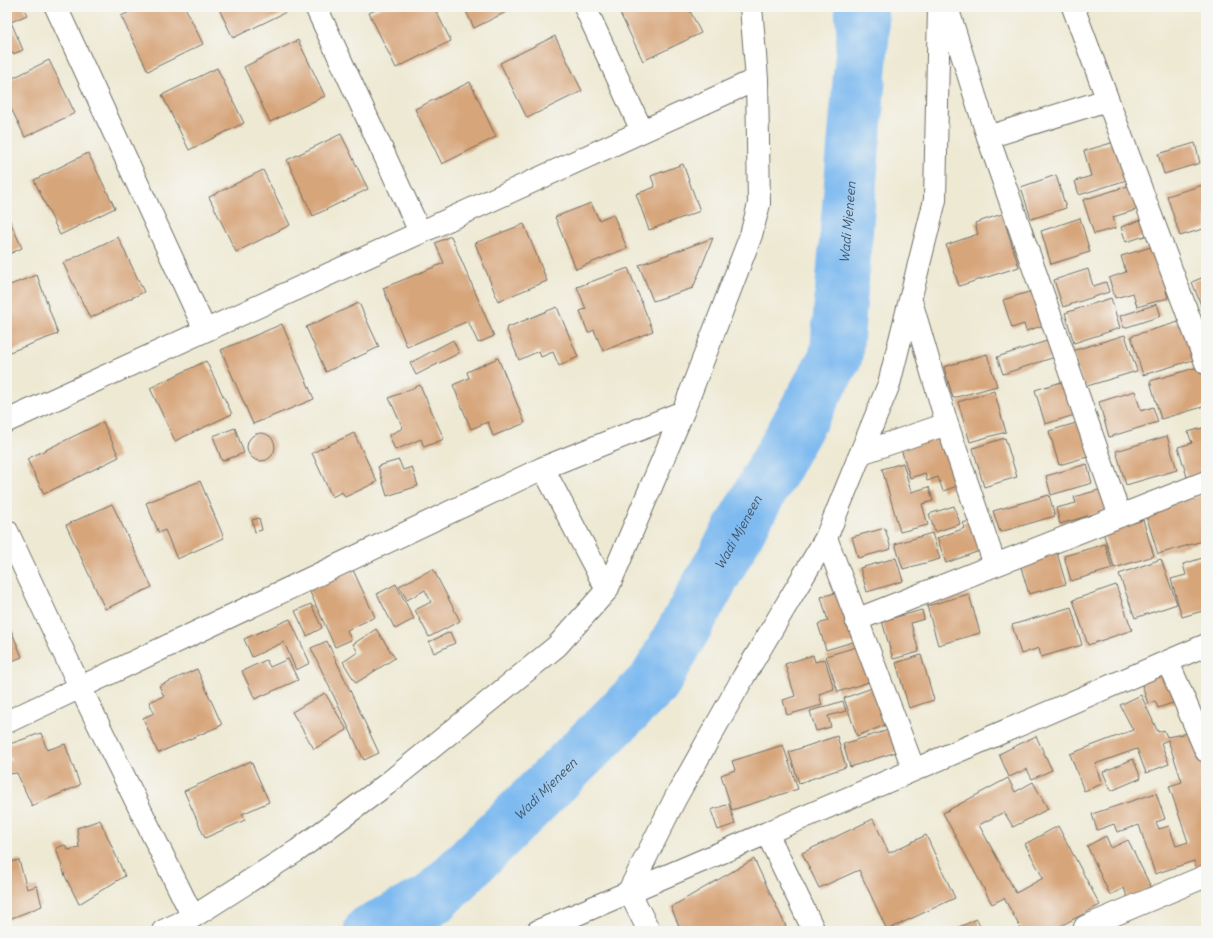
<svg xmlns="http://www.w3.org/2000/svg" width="1213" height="938" font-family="Delius,sans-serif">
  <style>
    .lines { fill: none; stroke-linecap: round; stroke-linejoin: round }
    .river { stroke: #7ebaf0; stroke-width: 53 }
    .building { fill: #d7a57a }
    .minor-casing { stroke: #6f6e66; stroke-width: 24 }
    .minor { stroke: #fff; stroke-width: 22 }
    .labels { text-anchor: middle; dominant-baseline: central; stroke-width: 4; stroke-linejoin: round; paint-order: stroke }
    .water-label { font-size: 13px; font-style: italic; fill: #445666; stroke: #f6f6f2 }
  </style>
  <rect width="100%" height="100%" fill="#f6f6f2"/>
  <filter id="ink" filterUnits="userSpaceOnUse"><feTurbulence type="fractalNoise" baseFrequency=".025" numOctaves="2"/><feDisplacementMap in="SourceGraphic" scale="8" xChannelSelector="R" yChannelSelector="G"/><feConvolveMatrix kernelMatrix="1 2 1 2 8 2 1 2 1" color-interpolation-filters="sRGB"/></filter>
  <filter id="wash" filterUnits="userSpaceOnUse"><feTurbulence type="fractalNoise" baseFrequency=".012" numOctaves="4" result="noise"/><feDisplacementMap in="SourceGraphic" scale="16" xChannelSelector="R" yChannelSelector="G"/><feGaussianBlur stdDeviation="0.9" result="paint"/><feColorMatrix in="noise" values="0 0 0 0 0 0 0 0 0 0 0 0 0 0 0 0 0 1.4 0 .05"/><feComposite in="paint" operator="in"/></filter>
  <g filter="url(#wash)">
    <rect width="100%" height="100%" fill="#eee9d3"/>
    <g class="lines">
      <path class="river" id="s1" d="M370,931L432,900L655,681L836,356L863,34L861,7"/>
    </g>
    <g id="blocks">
      <path class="building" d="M7,7H23L27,15L11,22L23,50L13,54L7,47Z
        M140,7H185L203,44L148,71L121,16Z
        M218,7H286L288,11L233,38Z
        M382,7H434L451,41L396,68L369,13Z
        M464,7H516L474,28Z
        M617,7H688L701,33L643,61Z
        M555,36L582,91L527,118L500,63Z
        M298,40L325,96L270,122L244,67Z
        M49,60L75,113L25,137L7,100V81Z
        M217,68L244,123L189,150L162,95Z
        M470,82L496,137L442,164L415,109Z
        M341,134L368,189L313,216L287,160Z
        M1118,141L1130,179L1079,195L1075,181L1091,176L1084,151Z
        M1195,143L1200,163L1164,174L1158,154Z
        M88,153L115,208L60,235L34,180Z
        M683,164L700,211L649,230L636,194L655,187L651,176Z
        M263,170L290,225L236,252L209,197Z
        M1056,175L1066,208L1031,219L1021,187Z
        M1134,184L1142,208L1113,217L1116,228L1094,234L1083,200Z
        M1206,184V228L1180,236L1167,196Z
        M591,203L599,220L613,214L627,248L576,269L555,217Z
        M7,214L22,248L7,255Z
        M1002,214L1019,267L959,286L946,245L978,234L975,223Z
        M1080,218L1090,252L1051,264L1041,231Z
        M1146,218L1151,234L1126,242L1121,227Z
        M524,224L547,281L498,301L475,243Z
        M451,236L494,336L478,343L468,321L407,347L383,288L444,263L435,243Z
        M118,237L144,292L90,318L63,263Z
        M713,238L693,288L653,301L639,265Z
        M1158,245L1172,289L1166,291L1168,298L1137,307L1133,293L1115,298L1109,278L1126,272L1121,256Z
        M628,268L653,331L603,351L594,330L588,333L580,311L586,309L577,287Z
        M1088,269L1093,286L1106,282L1109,292L1063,307L1054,280Z
        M37,275L58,334L7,353V286Z
        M1206,276V318L1192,282Z
        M1035,290L1045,325L1026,331L1024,324L1012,328L1003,300Z
        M1111,298L1120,328L1074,343L1065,313Z
        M359,303L379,347L326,372L306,327Z
        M1157,304L1161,316L1124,328L1120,316Z
        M557,307L578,357L559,366L553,352L541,357L539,351L519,360L506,328Z
        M1189,319L1200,358L1143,375L1131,336Z
        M282,324L314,399L253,424L221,350Z
        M1125,335L1137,371L1084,387L1072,351Z
        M1053,339L1058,356L1003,374L997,357Z
        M453,340L459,353L416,375L410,363Z
        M987,354L997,386L953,398L944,367Z
        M498,358L525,423L493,436L488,422L471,429L453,385L469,378L467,372Z
        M206,361L232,414L175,441L150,388Z
        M1205,365L1206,406L1161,419L1150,381Z
        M1068,380L1078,414L1045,424L1035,390Z
        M420,385L444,439L424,447L421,439L395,450L389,435L403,428L389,398Z
        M994,391L1006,432L970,442L958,402Z
        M1135,391L1141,411L1153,407L1158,422L1109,437L1099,402Z
        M1083,421L1094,455L1059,465L1049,431Z
        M103,422L119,457L44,494L27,459Z
        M1206,427V471L1187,477L1178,447L1192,443L1188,432Z
        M235,428L244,453L222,461L213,436Z
        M354,433L377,482L345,497L342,492L332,497L312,453Z
        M247 447a14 14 0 1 1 28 0a14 14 0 1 1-28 0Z
        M943,435L960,485L943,491L938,477L927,481L925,473L910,478L901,449Z
        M1167,436L1177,470L1126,485L1116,451Z
        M1005,438L1017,477L984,487L973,448Z
        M399,460L403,470L412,467L418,486L387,496L378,466Z
        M903,463L911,492L929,487L933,501L922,504L928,525L900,532L882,469Z
        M1087,464L1092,483L1051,495L1046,476Z
        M200,481L224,538L177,559L165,530L159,533L146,503Z
        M1109,487L1115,508L1060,524L1056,508L1076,503L1074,497Z
        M1206,494V540L1158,554L1145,512Z
        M1049,495L1055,516L1000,532L993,511Z
        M112,504L152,587L105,609L66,525Z
        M954,506L960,524L935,532L929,514Z
        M259,518L262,530L255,532L252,520Z
        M977,518L988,548L946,563L937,538L965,528L963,523Z
        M1143,520L1154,556L1114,568L1103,532Z
        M885,528L891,549L858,558L852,537Z
        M932,533L940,559L903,569L895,544Z
        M1105,544L1112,569L1071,581L1064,556Z
        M1057,553L1066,584L1029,594L1020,564Z
        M1206,557V610L1182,617L1171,579L1186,575L1183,564Z
        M896,558L903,581L867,592L860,568Z
        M1161,559L1177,604L1135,618L1119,574Z
        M433,569L460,621L429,637L415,610L431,602L425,590L407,600L399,586Z
        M353,570L375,617L347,630L351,640L335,647L309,590Z
        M396,584L414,619L395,629L377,594Z
        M1116,585L1132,630L1088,645L1073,600Z
        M842,591L856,641L826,650L818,624L828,621L821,597Z
        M969,594L980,633L938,645L927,606Z
        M311,604L322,628L307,636L295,611Z
        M1071,607L1082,645L1041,657L1039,648L1021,654L1012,625Z
        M922,610L924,619L911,623L919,652L893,659L882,621Z
        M290,619L310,663L296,670L284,642L252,657L244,639Z
        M7,620L22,657L7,663Z
        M376,629L395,658L356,683L343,662L358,652L353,644Z
        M450,632L455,643L434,653L429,642Z
        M327,641L379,753L364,760L311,648Z
        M860,646L872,681L838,692L826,656Z
        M813,655L815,662L825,659L834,689L819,694L822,705L787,715L783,700L795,696L785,664Z
        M921,655L934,700L909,708L896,663Z
        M288,659L298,680L255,699L242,671L266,660L270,667Z
        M1169,665L1181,700L1158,708L1155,701L1148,704L1139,676Z
        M197,669L222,725L158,753L143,718L154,713L149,702L164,696L159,686Z
        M875,687L888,724L857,736L844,698Z
        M325,693L347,730L314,749L292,712Z
        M1141,695L1158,732L1164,730L1167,737L1193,732L1206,764V872L1198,875L1194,861L1155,874L1139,825L1117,832L1114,824L1097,830L1092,814L1156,793L1165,819L1156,822L1159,829L1169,826L1176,846L1188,842L1169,786L1182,782L1168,740L1161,743L1169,764L1146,773L1137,749L1095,764L1102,784L1084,791L1070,754L1133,730L1120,705Z
        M843,701L846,711L828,716L831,727L816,731L810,711Z
        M892,729L899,751L850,767L843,744Z
        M41,733L47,750L65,744L80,785L32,806L17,773L8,774L7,761H11L7,750V745Z
        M837,736L846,767L799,783L789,752Z
        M1036,736L1052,770L1032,779L1027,769L1009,777L999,754Z
        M783,745L798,789L732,810L721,775L735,770L732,761Z
        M1133,759L1141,778L1111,791L1103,772Z
        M251,761L269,802L242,814L245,820L205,838L184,791Z
        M1008,778L1015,792L1033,782L1048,809L1013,827L1004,812L979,825L1016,893L1043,878L1025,844L1058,826L1100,905L1051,931H1022L1004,898L992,904L943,813Z
        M729,804L735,824L718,830L711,810Z
        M873,819L889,853L926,835L955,898L887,930L859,870L819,888L802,853Z
        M100,820L125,876L79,904L65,876L56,848L65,845L68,850L79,848L77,828Z
        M1106,836L1111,848L1128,840L1151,887L1128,899L1124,888L1110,895L1087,846Z
        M754,859L788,931H681L671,907Z
        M19,860L27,889L37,886L42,906L7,920V863Z
        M977,919L982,931H951Z"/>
    </g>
  </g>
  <g filter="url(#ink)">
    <use href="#blocks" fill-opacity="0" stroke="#6f6e66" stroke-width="1"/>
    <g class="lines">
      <g class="minor-casing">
        <path id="minor" d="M56,7L205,330
          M316,7L420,232
          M585,7L642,131
          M947,7L988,137L1120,516
          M1073,7L1206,363
          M988,137L1107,100
          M911,301L947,424L995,565
          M7,421L757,79
          M861,453L947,424
          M543,468L607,590
          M7,531L80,687L193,917
          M826,538L914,770
          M856,620L1206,482
          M1168,662L1206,751
          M7,722L543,468L683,412
          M767,833L814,931
          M629,891L675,799L744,676L826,538L889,384L935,200L939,7
          M629,891L649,931
          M1085,927L1206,876
          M163,931L193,917L298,850L387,784L557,646L607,590L683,412L751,235L759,204L757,79L751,7
          M538,931L1206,645"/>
      </g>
      <use href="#minor" class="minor"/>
    </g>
  </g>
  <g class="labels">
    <g class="water-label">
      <text stroke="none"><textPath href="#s1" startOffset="888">Wadi Mjeneen</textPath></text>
      <text stroke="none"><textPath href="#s1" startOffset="552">Wadi Mjeneen</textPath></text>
      <text stroke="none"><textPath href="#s1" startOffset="228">Wadi Mjeneen</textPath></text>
    </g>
  </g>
  <rect width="1213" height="938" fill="none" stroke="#f6f6f2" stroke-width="24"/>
</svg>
